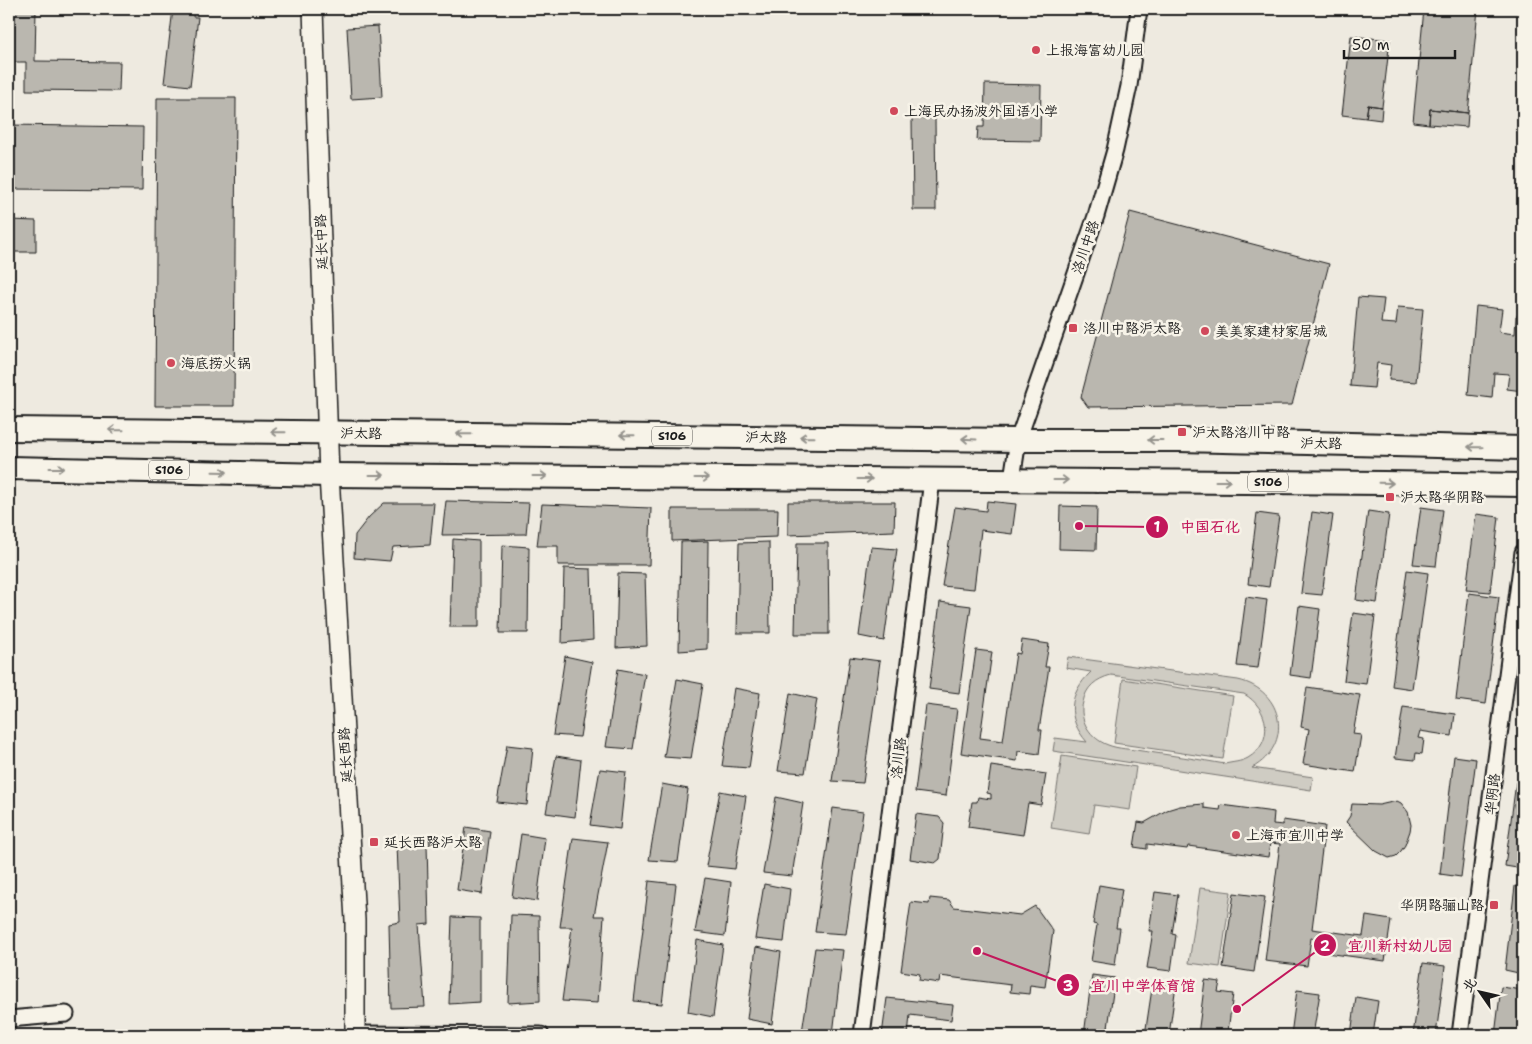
<svg xmlns="http://www.w3.org/2000/svg" width="1532" height="1044" font-family="'Shantell Sans','LXGW WenKai TC',sans-serif">
  <style>
    .green { fill: #cfccc3; stroke: #767470; fill-rule: evenodd }
    .building { fill: #bab7af; stroke: #1c1c1c }
    .lines { fill: none; stroke-linecap: round; stroke-linejoin: round }
    .minor-casing { stroke: #1c1c1c; stroke-width: 19 }
    .tertiary-casing { stroke: #1c1c1c; stroke-width: 22 }
    .primary-casing { stroke: #1c1c1c; stroke-width: 26 }
    .minor { stroke: #f7f3e8; stroke-width: 15 }
    .tertiary { stroke: #f7f3e8; stroke-width: 19 }
    .primary { stroke: #f7f3e8; stroke-width: 22 }
    .oneway { stroke: #94928c }
    .poi-dot { fill: #d1495b; stroke: #f7f3e8; stroke-width: 2 }
    .labels { text-anchor: middle; dominant-baseline: central; stroke-width: 5; stroke-linejoin: round; paint-order: stroke }
    .shield { fill: #f7f3e8; stroke: #5e5c59; stroke-width: 1 }
    .shield-label { font-size: 12px; font-weight: bold; fill: #1c1c1c }
    .poi-label { font-size: 14px; fill: #1c1c1c; stroke: #f7f3e8; text-anchor: start }
    .street-label { font-size: 14px; fill: #1c1c1c; stroke: #f7f3e8 }
    .leader { fill: none; stroke: #c2185b; stroke-width: 2 }
    .callout-dot { fill: #c2185b; stroke: #f7f3e8; stroke-width: 2 }
    .mark-label { font-size: 15px; text-anchor: middle; font-weight: bold; fill: #fff }
    .callout-label { font-size: 15px; text-anchor: middle; font-weight: bold; fill: #c2185b; stroke: #f7f3e8; stroke-width: 5; stroke-linejoin: round; paint-order: stroke }
  </style>
  <rect width="100%" height="100%" fill="#eeeae0"/>
  <filter id="ink" filterUnits="userSpaceOnUse"><feTurbulence type="fractalNoise" baseFrequency=".02" numOctaves="2"/><feDisplacementMap in="SourceGraphic" scale="10" xChannelSelector="R" yChannelSelector="G"/><feConvolveMatrix kernelMatrix="1 2 1 2 8 2 1 2 1" color-interpolation-filters="sRGB"/></filter>
  <g filter="url(#ink)">
    <path class="green" d="M1068,657L1238,680C1284,690 1294,745 1252,768L1313,777L1311,790L1053,751L1055,738L1087,742C1066,718 1068,694 1091,672L1066,668ZM1111,675L1244,694C1269,708 1275,742 1248,758C1241,762 1233,762 1225,764C1197,759 1169,755 1142,751C1131,749 1118,749 1108,745C1091,739 1078,720 1083,702C1086,687 1096,679 1111,675Z
      M1123,679L1233,696L1223,759L1114,743Z
      M1062,756L1136,767L1130,810L1094,805L1089,834L1051,828Z
      M1200,888L1231,892L1220,967L1189,963Z"/>
    <path class="building" d="M9,9H36L35,61L120,62L119,91L26,90V62H9Z
      M173,9H194L193,17H198L190,86L164,83Z
      M1424,9H1478L1468,113L1430,109L1429,124L1413,122Z
      M378,26L382,97L351,99L347,28Z
      M1351,36L1390,40L1382,107L1368,105L1366,118L1342,115Z
      M985,84L1041,85L1040,141L977,140L978,127H984Z
      M157,98H236L234,406H155Z
      M1368,105L1382,107L1381,120L1366,118Z
      M1430,109L1468,113L1467,127L1429,124Z
      M935,118L936,210H913L912,119Z
      M9,125L143,127L142,190L9,189Z
      M1130,212L1329,264L1292,405L1088,407L1081,397Z
      M10,220L36,221V252H9Z
      M1358,297L1384,299L1381,323L1396,324L1398,307L1423,309L1416,382L1389,380L1391,365L1377,363L1374,388L1350,386Z
      M1476,306L1502,309L1499,332L1515,334L1516,316L1523,317V391L1507,389L1509,374L1494,373L1492,398L1468,395Z
      M446,501L529,503L526,534L442,535Z
      M987,501L1016,504L1012,534L981,530L974,589L942,586L955,507L986,511Z
      M788,502H895L894,531L788,535Z
      M384,503H434L430,545L393,547L390,561L354,558L355,535L369,517Z
      M542,504L651,508L649,565H558V546H537Z
      M1060,506L1097,507L1096,550L1059,549Z
      M1421,507L1443,510L1436,566L1413,564Z
      M672,509H778L777,537L672,541Z
      M1368,511L1389,514L1377,603L1356,600Z
      M1312,512L1333,515L1322,595L1301,593Z
      M1257,513L1279,516L1269,587L1248,584Z
      M1476,514L1499,517L1490,592L1466,590Z
      M453,539L479,541V627H450Z
      M708,541L707,649L679,651L681,542Z
      M769,542L770,633H737L739,543Z
      M797,543H828L829,634H795Z
      M502,545L529,547L528,633H500Z
      M871,547L897,549L884,641L859,636Z
      M564,568L591,569L593,640L562,643Z
      M1407,570L1428,573L1412,689L1392,686Z
      M618,573L645,574L647,646L616,648Z
      M1469,593L1499,597L1486,704L1456,700Z
      M1246,597L1267,600L1258,668L1237,666Z
      M940,602L971,606L959,693L929,689Z
      M1299,606L1320,609L1311,678L1290,675Z
      M1353,613L1375,616L1366,684L1344,681Z
      M1022,640L1049,644L1045,667H1049L1039,730H1042L1039,754L1018,751L1017,761L961,753L976,650L992,652L980,738L1003,741L1016,653L1020,654Z
      M565,656L592,662L580,737L553,735Z
      M850,657L880,661L863,783L832,781Z
      M618,669L645,674L633,749L606,747Z
      M677,679L703,684L691,759L664,757Z
      M1307,687L1360,695L1353,734L1361,735L1355,772L1303,764L1309,729L1301,727Z
      M734,688L760,693L749,768L722,766Z
      M790,693L817,699L805,773L778,771Z
      M926,705L957,709L946,796L915,792Z
      M1403,707L1455,714L1452,736L1420,731L1418,738L1424,739L1422,754L1416,753L1415,760L1395,758Z
      M507,745L533,748L527,805L497,802Z
      M556,756L581,760L575,817L546,813Z
      M1454,756L1476,759L1461,877L1440,874Z
      M991,766L1046,774L1041,805L1028,803L1023,835L968,827L972,802H977L978,797L991,799V794L987,793Z
      M600,769L626,772L620,829L590,825Z
      M1516,782L1523,783V869L1505,866Z
      M662,784L688,789L678,862L649,860Z
      M720,791L746,796L735,869L706,866Z
      M776,797L803,803L792,876L763,873Z
      M1397,801L1401,803L1408,812L1411,825L1410,831L1405,845L1401,851L1396,856L1389,858L1376,851L1346,822L1350,816L1352,804L1379,805Z
      M1204,804V808L1220,810L1221,805L1274,812L1273,824L1283,825V820L1325,826L1312,929L1363,936L1366,916L1391,920L1385,961L1319,952L1321,939L1311,938L1307,966L1265,961L1280,844L1270,843L1268,857L1188,846L1187,849L1147,844V849L1134,847L1138,822L1144,823L1167,810L1180,806Z
      M833,808L863,812L846,934L815,932Z
      M916,814L939,817L944,823L940,859L935,863L910,859Z
      M466,827L490,831L482,894L457,890Z
      M521,834L545,838L537,901L512,897Z
      M573,838L608,842L594,916H604L598,1003L562,1001L572,927H560Z
      M397,844H427L429,924L419,925L425,1007L391,1008L389,924L400,922Z
      M705,878L731,882L725,936L695,932Z
      M649,881L676,884L662,1004L634,1001Z
      M764,884L790,889L784,942L755,939Z
      M1099,885L1122,889L1116,928H1120L1115,965L1091,961L1097,925L1093,924Z
      M1515,886L1523,887V974L1505,970Z
      M1155,892L1178,895L1172,934L1176,935L1171,971L1147,968L1153,931H1149Z
      M1234,893L1265,897L1254,972L1223,967Z
      M930,898L949,900L954,907L1020,915L1035,906L1053,931L1045,987L1030,985L1029,994L1010,992L1011,985L940,976L939,983L919,980L920,974L901,971L911,902L929,904Z
      M511,915L539,916L540,1001L508,1003Z
      M452,917L480,918V1002L449,1004Z
      M697,940L723,945L713,1017L688,1012Z
      M756,947L781,952L772,1024L747,1019Z
      M815,948L843,950L833,1034L802,1032Z
      M1423,963L1445,966L1436,1035H1413Z
      M1092,975L1115,978L1107,1035H1084Z
      M1205,980L1220,982L1218,992L1233,994L1228,1031L1221,1030L1220,1035H1198Z
      M1153,982L1176,985L1169,1035H1145Z
      M1501,987L1523,990L1519,1035H1495Z
      M1297,990L1320,993L1313,1035H1291Z
      M1356,997L1378,1001L1373,1035H1351Z
      M887,998L953,1005L951,1020L910,1015L908,1035H882Z"/>
    <g class="lines">
      <g class="minor-casing">
        <path id="minor" d="M1012,479L1018,440L1096,216L1115,150L1129,86L1139,9
          M9,1019L66,1014
          M355,1034L541,1035
          M862,1035L932,480
          M1460,1035L1523,552"/>
      </g>
      <g class="tertiary-casing">
        <path id="tertiary" d="M313,9L329,475L355,920V1035"/>
      </g>
      <g class="primary-casing">
        <path id="primary" d="M9,429L1018,440H1179L1523,448
          M9,468L329,475L1384,483L1523,485"/>
      </g>
      <use href="#minor" class="minor"/>
      <use href="#tertiary" class="tertiary"/>
      <use href="#primary" class="primary"/>
    </g>
    <defs><path id="oneway-shaft" d="M-6 0H5M1.5-3L5.5 0L1.5 3" fill="none" stroke-width="1.6" stroke-linecap="round" stroke-linejoin="round" transform="scale(1.25)"/></defs>
    <g class="oneway">
      <use href="#oneway-shaft" transform="translate(116 430) rotate(-179)"/>
      <use href="#oneway-shaft" transform="translate(278 432) rotate(-179)"/>
      <use href="#oneway-shaft" transform="translate(464 434) rotate(-179)"/>
      <use href="#oneway-shaft" transform="translate(627 435) rotate(-179)"/>
      <use href="#oneway-shaft" transform="translate(807 437) rotate(-179)"/>
      <use href="#oneway-shaft" transform="translate(969 439) rotate(-177)"/>
      <use href="#oneway-shaft" transform="translate(1155 440) rotate(180)"/>
      <use href="#oneway-shaft" transform="translate(1475 447) rotate(-179)"/>
      <use href="#oneway-shaft" transform="translate(57 468)"/>
      <use href="#oneway-shaft" transform="translate(220 472) rotate(1)"/>
      <use href="#oneway-shaft" transform="translate(377 475)"/>
      <use href="#oneway-shaft" transform="translate(540 476)"/>
      <use href="#oneway-shaft" transform="translate(702 478)"/>
      <use href="#oneway-shaft" transform="translate(865 479)"/>
      <use href="#oneway-shaft" transform="translate(1061 480)"/>
      <use href="#oneway-shaft" transform="translate(1223 481)"/>
      <use href="#oneway-shaft" transform="translate(1386 483) rotate(1)"/>
    </g>
  </g>
  <g class="poi-dot">
    <circle cx="1036" cy="50" r="5"/>
    <circle cx="894" cy="111" r="5"/>
    <rect x="1068" y="323" width="10" height="10" rx="2.5"/>
    <circle cx="1205" cy="331" r="5"/>
    <circle cx="171" cy="363" r="5"/>
    <rect x="1177" y="427" width="10" height="10" rx="2.5"/>
    <rect x="1385" y="492" width="10" height="10" rx="2.5"/>
    <circle cx="1236" cy="835" r="5"/>
    <rect x="369" y="837" width="10" height="10" rx="2.5"/>
    <rect x="1489" y="900" width="10" height="10" rx="2.5"/>
  </g>
  <g class="labels">
    <g class="shield">
      <rect x="652" y="426.5" width="40" height="19" rx="4"/>
      <rect x="149" y="460.5" width="40" height="19" rx="4"/>
      <rect x="1248" y="472.5" width="40" height="19" rx="4"/>
    </g>
    <g class="shield-label">
      <text x="672" y="436">S106</text>
      <text x="169" y="470">S106</text>
      <text x="1268" y="482">S106</text>
    </g>
    <g class="poi-label">
      <text x="1046" y="50">上报海富幼儿园</text>
      <text x="904" y="111">上海民办扬波外国语小学</text>
      <text x="1083" y="328">洛川中路沪太路</text>
      <text x="1215" y="331">美美家建材家居城</text>
      <text x="181" y="363">海底捞火锅</text>
      <text x="1192" y="432">沪太路洛川中路</text>
      <text x="1400" y="497">沪太路华阴路</text>
      <text x="1246" y="835">上海市宜川中学</text>
      <text x="384" y="842">延长西路沪太路</text>
      <text x="1484" y="905" text-anchor="end">华阴路骊山路</text>
    </g>
    <g class="street-label">
      <text transform="translate(321 242) rotate(-92)">延长中路</text>
      <text transform="translate(1085 247) rotate(-71)">洛川中路</text>
      <text transform="translate(361 433) rotate(1)">沪太路</text>
      <text transform="translate(766 437) rotate(1)">沪太路</text>
      <text transform="translate(1321 443) rotate(1)">沪太路</text>
      <text transform="translate(345 755) rotate(-93)">延长西路</text>
      <text transform="translate(898 758) rotate(-83)">洛川路</text>
      <text transform="translate(1492 794) rotate(-83)">华阴路</text>
    </g>
  </g>
  <path class="leader" d="M1079 526L1157 527M1237 1009L1325 945M977 951L1068 985"/>
  <g class="callout-dot">
    <circle cx="1079" cy="526" r="5"/>
    <circle cx="1237" cy="1009" r="5"/>
    <circle cx="977" cy="951" r="5"/>
    <circle cx="1157" cy="527" r="12"/>
    <circle cx="1325" cy="945" r="12"/>
    <circle cx="1068" cy="985" r="12"/>
  </g>
  <g class="mark-label">
    <text x="1157" y="532">1</text>
    <text x="1325" y="951">2</text>
    <text x="1068" y="991">3</text>
  </g>
  <g class="callout-label">
    <text x="1210" y="532">中国石化</text>
    <text x="1400" y="951">宜川新村幼儿园</text>
    <text x="1143" y="991">宜川中学体育馆</text>
  </g>
  <rect width="1532" height="1044" fill="none" stroke="#f7f3e8" stroke-width="30"/>
  <rect x="15" y="15" width="1502" height="1014" fill="none" stroke="#1c1c1c" stroke-width="2" filter="url(#ink)"/>
  <g transform="translate(1480 992) rotate(304)" stroke="#f7f3e8" stroke-width="4" paint-order="stroke">
  <path d="M0-4L9 19L0 12L-9 19Z" fill="#1c1c1c"/>
  <text y="-8" font-size="14" font-weight="bold" text-anchor="middle" fill="#1c1c1c">北</text>
  </g>
  <path d="M1344 50v8h111v-8" fill="none" stroke="#1c1c1c" stroke-width="2.5"/>
  <text x="1352" y="50" font-size="15" fill="#1c1c1c" stroke="#f7f3e8" stroke-width="4" paint-order="stroke">50 m</text>
</svg>
